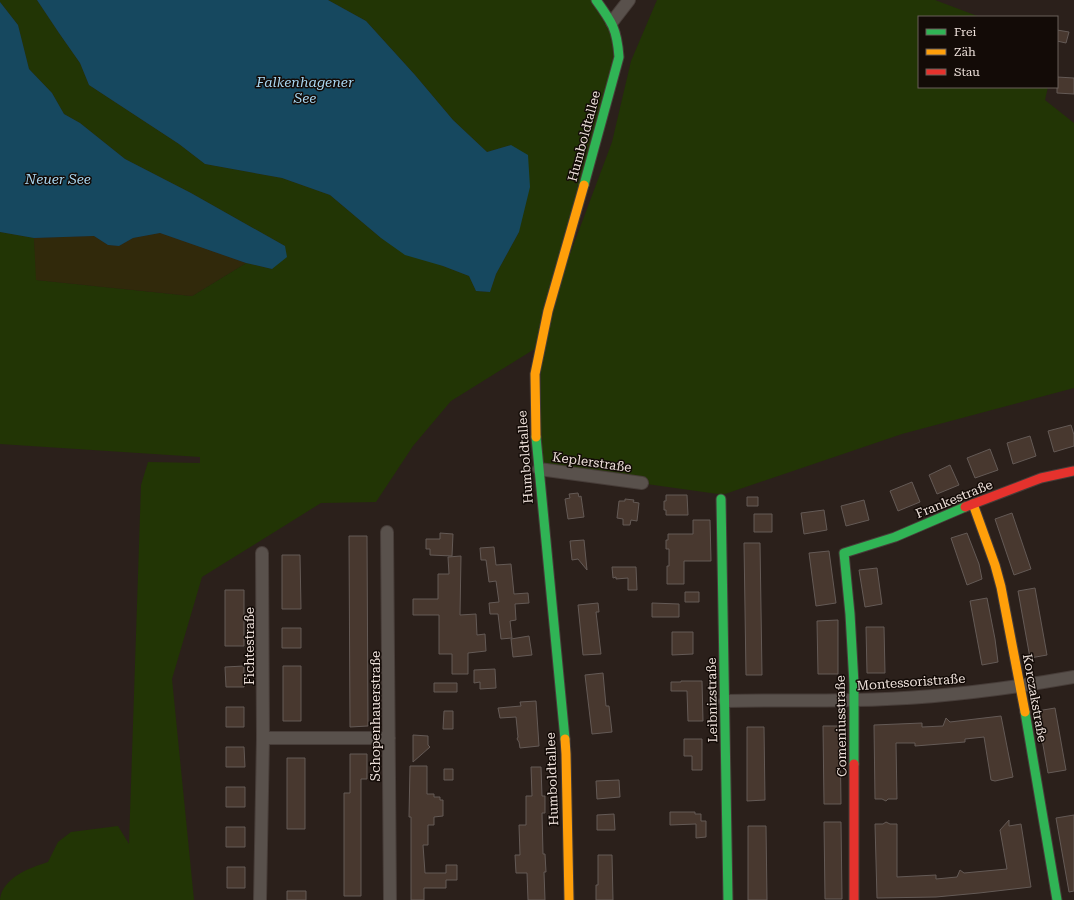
<svg xmlns="http://www.w3.org/2000/svg" width="1074" height="900" font-family="'Roboto Serif',serif">
  <style>
    .green { fill: #223505 }
    .sand { fill: #31290b }
    .water { fill: #16485f }
    .building { fill: #48382f; stroke: #645a56 }
    .lines { fill: none; stroke-linecap: round; stroke-linejoin: round }
    .street-casing { stroke: #473d39; stroke-width: 14 }
    .fast-casing { stroke: #473d39; stroke-width: 11 }
    .slow-casing { stroke: #473d39; stroke-width: 11 }
    .jam-casing { stroke: #473d39; stroke-width: 11 }
    .street { stroke: #59514c; stroke-width: 12 }
    .fast { stroke: #30b455; stroke-width: 9 }
    .slow { stroke: #ff9f0a; stroke-width: 9 }
    .jam { stroke: #e5322d; stroke-width: 9 }
    .labels { text-anchor: middle; dominant-baseline: central; stroke-width: 3; stroke-linejoin: round; paint-order: stroke }
    .street-label { font-size: 13px; fill: #ede0da; stroke: #130b07 }
    .water-label { font-size: 14px; font-style: italic; fill: #a9d6f0; stroke: #130b07 }
  </style>
  <rect width="100%" height="100%" fill="#2b201b"/>
  <path class="green" d="M0,0H37L59,33L80,63L89,85L179,144L205,164L282,178L330,195L381,238L443,266L469,276L476,291L490,292L496,274L519,232L511,145L487,152L453,120L415,75L366,21L328,0H598L618,40L551,305L612,142L631,61L657,0H935L980,17H919V87H1048L1045,100L1074,123V388L902,434L725,494H718L539,469L541,345L451,401L413,446L376,502L321,503L202,577L172,679L194,900H0C2,878 29,868 48,862L58,842L71,832L118,826L129,844L141,485L148,462L200,463V457L0,444V232L34,238L37,280L192,296L246,263L272,269L285,246L191,193L125,159L80,123L64,114L52,93L29,69L18,25L0,2Z"/>
  <path class="sand" d="M160,233L246,263L192,296L36,280L34,238L94,236L108,245L119,246L133,238Z"/>
  <path class="water" d="M37,0H328L366,21L415,75L453,120L487,152L511,145L528,155L530,187L519,232L496,274L490,292L476,291L469,276L443,266L405,255L381,238L330,195L282,178L205,164L179,144L89,85L80,63L59,33Z
    M0,2L18,25L29,69L52,93L64,114L80,123L125,159L191,193L285,246L287,257L272,269L246,263L160,233L133,238L119,246L108,245L94,236L34,238L0,232Z"/>
  <path class="building" d="M1057,30L1069,32L1066,43L1057,41Z
    M1057,77L1074,78V94L1057,93Z
    M1071,425L1074,435V446L1054,452L1048,431Z
    M1030,436L1036,456L1013,464L1007,443Z
    M990,449L998,470L975,478L967,458Z
    M950,465L959,485L937,494L929,475Z
    M912,482L920,502L898,511L890,491Z
    M578,493L579,497L581,496L584,517L568,519L565,499L570,498L569,494Z
    M666,495H687L688,515H666V510H664V501H666Z
    M747,497H758V506H747Z
    M625,499L634,500L633,502L639,503L637,521L631,520L630,525H623V519L617,518L619,501H625Z
    M864,500L869,520L846,526L841,506Z
    M824,510L827,530L804,534L801,513Z
    M1012,513L1031,569L1014,575L995,519Z
    M754,514H772V532H754Z
    M693,520H710L711,561H684V584H667V566H669V549H666V540H668V534H693Z
    M440,533L453,534L452,556L430,555V549H426V539H440Z
    M967,533L979,564L982,579L967,585L951,538Z
    M349,536H367L368,726L350,727Z
    M584,540L587,570L578,559L572,560L570,541Z
    M744,543H760L762,675H746Z
    M494,547L496,565L511,564L514,594L528,593L529,603L515,604L516,620L510,621L512,638L501,639L498,614H490L489,603L499,602L496,581L489,582L486,560H481L480,548Z
    M829,551L836,603L816,606L809,553Z
    M282,555H300L301,609H282Z
    M461,556L460,615L476,614L477,635L485,634L486,651L468,653V674H452V654H439V615H413V599H438V574H449L448,557Z
    M612,567H636L637,590H628V578L616,579V577L613,578Z
    M877,568L882,604L865,607L859,570Z
    M1035,588L1047,655L1030,658L1018,591Z
    M225,590H244V646H225Z
    M685,592H699V602H685Z
    M987,598L995,639L998,662L982,665L970,601Z
    M598,603L599,612H596L601,654L583,655L578,605Z
    M652,603L679,604V617H652Z
    M838,620V674H818L817,621Z
    M866,627H884L885,673H867Z
    M282,628H301V648H282Z
    M672,632H693V654L672,655Z
    M529,636L532,655L513,657L511,639Z
    M244,666V687H226L225,667Z
    M283,666H301V721H283Z
    M495,669L496,688L480,689V682L474,683V670Z
    M603,673L606,706H609L612,732L592,734L585,675Z
    M681,681H702L703,721H688L687,691H671V682H681Z
    M434,683H457V692H434Z
    M536,701L539,746L520,748L519,742L517,739L518,737L516,717L500,718L498,708L521,706L520,702Z
    M226,707H244V727H226Z
    M1055,708L1066,770L1048,773L1037,711Z
    M444,711H453V729H443Z
    M1001,716L1013,777L995,781L991,780L984,737L965,739V742L915,746V743H896L897,799H888L886,801L882,799H875L874,725L922,723V727L943,726L946,718L950,722Z
    M823,726H840L841,804H824Z
    M747,727H764L765,800L747,801Z
    M413,735L428,736V745L430,747L413,762Z
    M684,739H702V770H692V756H684Z
    M226,747H244L245,767H226Z
    M350,754H367V779H361V896H344V793H350Z
    M287,758H305V829H287Z
    M410,766H427V794H434V797H440V800H443V816L434,817V825H428V845H423L425,873H446V865H457V880H446V888H424V900H411V817H409Z
    M531,767H541L542,796H545V813H542L543,854H545L546,872H544L545,900H528L527,873H516L515,855H520L519,825H526V796H532Z
    M444,769H453V780H444Z
    M619,780L620,797L597,799L596,781Z
    M226,787H245V807H226Z
    M670,812H695V814H701V821H706V837L696,838V824L670,825Z
    M614,814L615,830H597V815Z
    M1074,815V891L1069,892L1056,818Z
    M1009,820V826L1021,824L1031,887L979,893L936,897L877,898L875,824H883L886,822L890,824H897V877L936,875V879L957,877L960,870L964,873L1007,869L1000,830Z
    M824,822H841L842,899H825Z
    M748,826H766L767,900H748Z
    M226,827H245V847H226Z
    M598,855H612L613,900H596V885H598Z
    M227,867H245V888H227Z
    M287,891H306V900H287Z"/>
  <g class="lines">
    <g class="street-casing">
      <path id="street" d="M612,22L629,0
        M539,469L642,483
        M387,532L390,900
        M262,553L263,738
        M725,701C768,700 810,701 853,700C927,699 1001,690 1074,677
        M260,900L263,738H389"/>
    </g>
    <g class="fast-casing">
      <path id="fast" d="M584,185L619,57C617,29 612,22 596,0
        M536,437L565,739
        M721,499L728,900
        M1025,712L1057,900
        M854,764V684L850,614L844,553L895,537L965,507"/>
    </g>
    <g class="slow-casing">
      <path id="slow" d="M536,437L535,374L548,311L584,185
        M973,504L995,565L1001,587L1025,712
        M565,739L566,754L569,900"/>
    </g>
    <g class="jam-casing">
      <path id="jam" d="M965,507L1041,478L1074,471
        M854,764V900"/>
    </g>
    <use href="#street" class="street"/>
    <use href="#fast" class="fast"/>
    <use href="#slow" class="slow"/>
    <use href="#jam" class="jam"/>
  </g>
  <g class="labels">
    <g class="street-label">
      <text transform="translate(584 136) rotate(-75)">Humboldtallee</text>
      <text transform="translate(525 457) rotate(-94)">Humboldtallee</text>
      <text transform="translate(592 462) rotate(8)">Keplerstraße</text>
      <text transform="translate(954 499) rotate(-22)">Frankestraße</text>
      <text transform="translate(249 646) rotate(-90)">Fichtestraße</text>
      <text transform="translate(911 682) rotate(-4)">Montessoristraße</text>
      <text transform="translate(1035 698) rotate(80)">Korczakstraße</text>
      <text transform="translate(712 700) rotate(-91)">Leibnizstraße</text>
      <text transform="translate(375 716) rotate(-90)">Schopenhauerstraße</text>
      <text transform="translate(841 726) rotate(-91)">Comeniusstraße</text>
      <text transform="translate(552 779) rotate(-92)">Humboldtallee</text>
    </g>
    <g class="water-label">
      <text x="305" y="82">Falkenhagener<tspan x="305" dy="16">See</tspan></text>
      <text x="58" y="179">Neuer See</text>
    </g>
  </g>
  <rect x="918" y="16" width="140" height="72" fill="#130b07" stroke="#6a605b"/>
  <rect x="926" y="29" width="20" height="6" fill="#30b455" stroke="#6a605b"/>
  <text x="954" y="36" font-size="12" fill="#ede0da">Frei</text>
  <rect x="926" y="49" width="20" height="6" fill="#ff9f0a" stroke="#6a605b"/>
  <text x="954" y="56" font-size="12" fill="#ede0da">Zäh</text>
  <rect x="926" y="69" width="20" height="6" fill="#e5322d" stroke="#6a605b"/>
  <text x="954" y="76" font-size="12" fill="#ede0da">Stau</text>
</svg>
